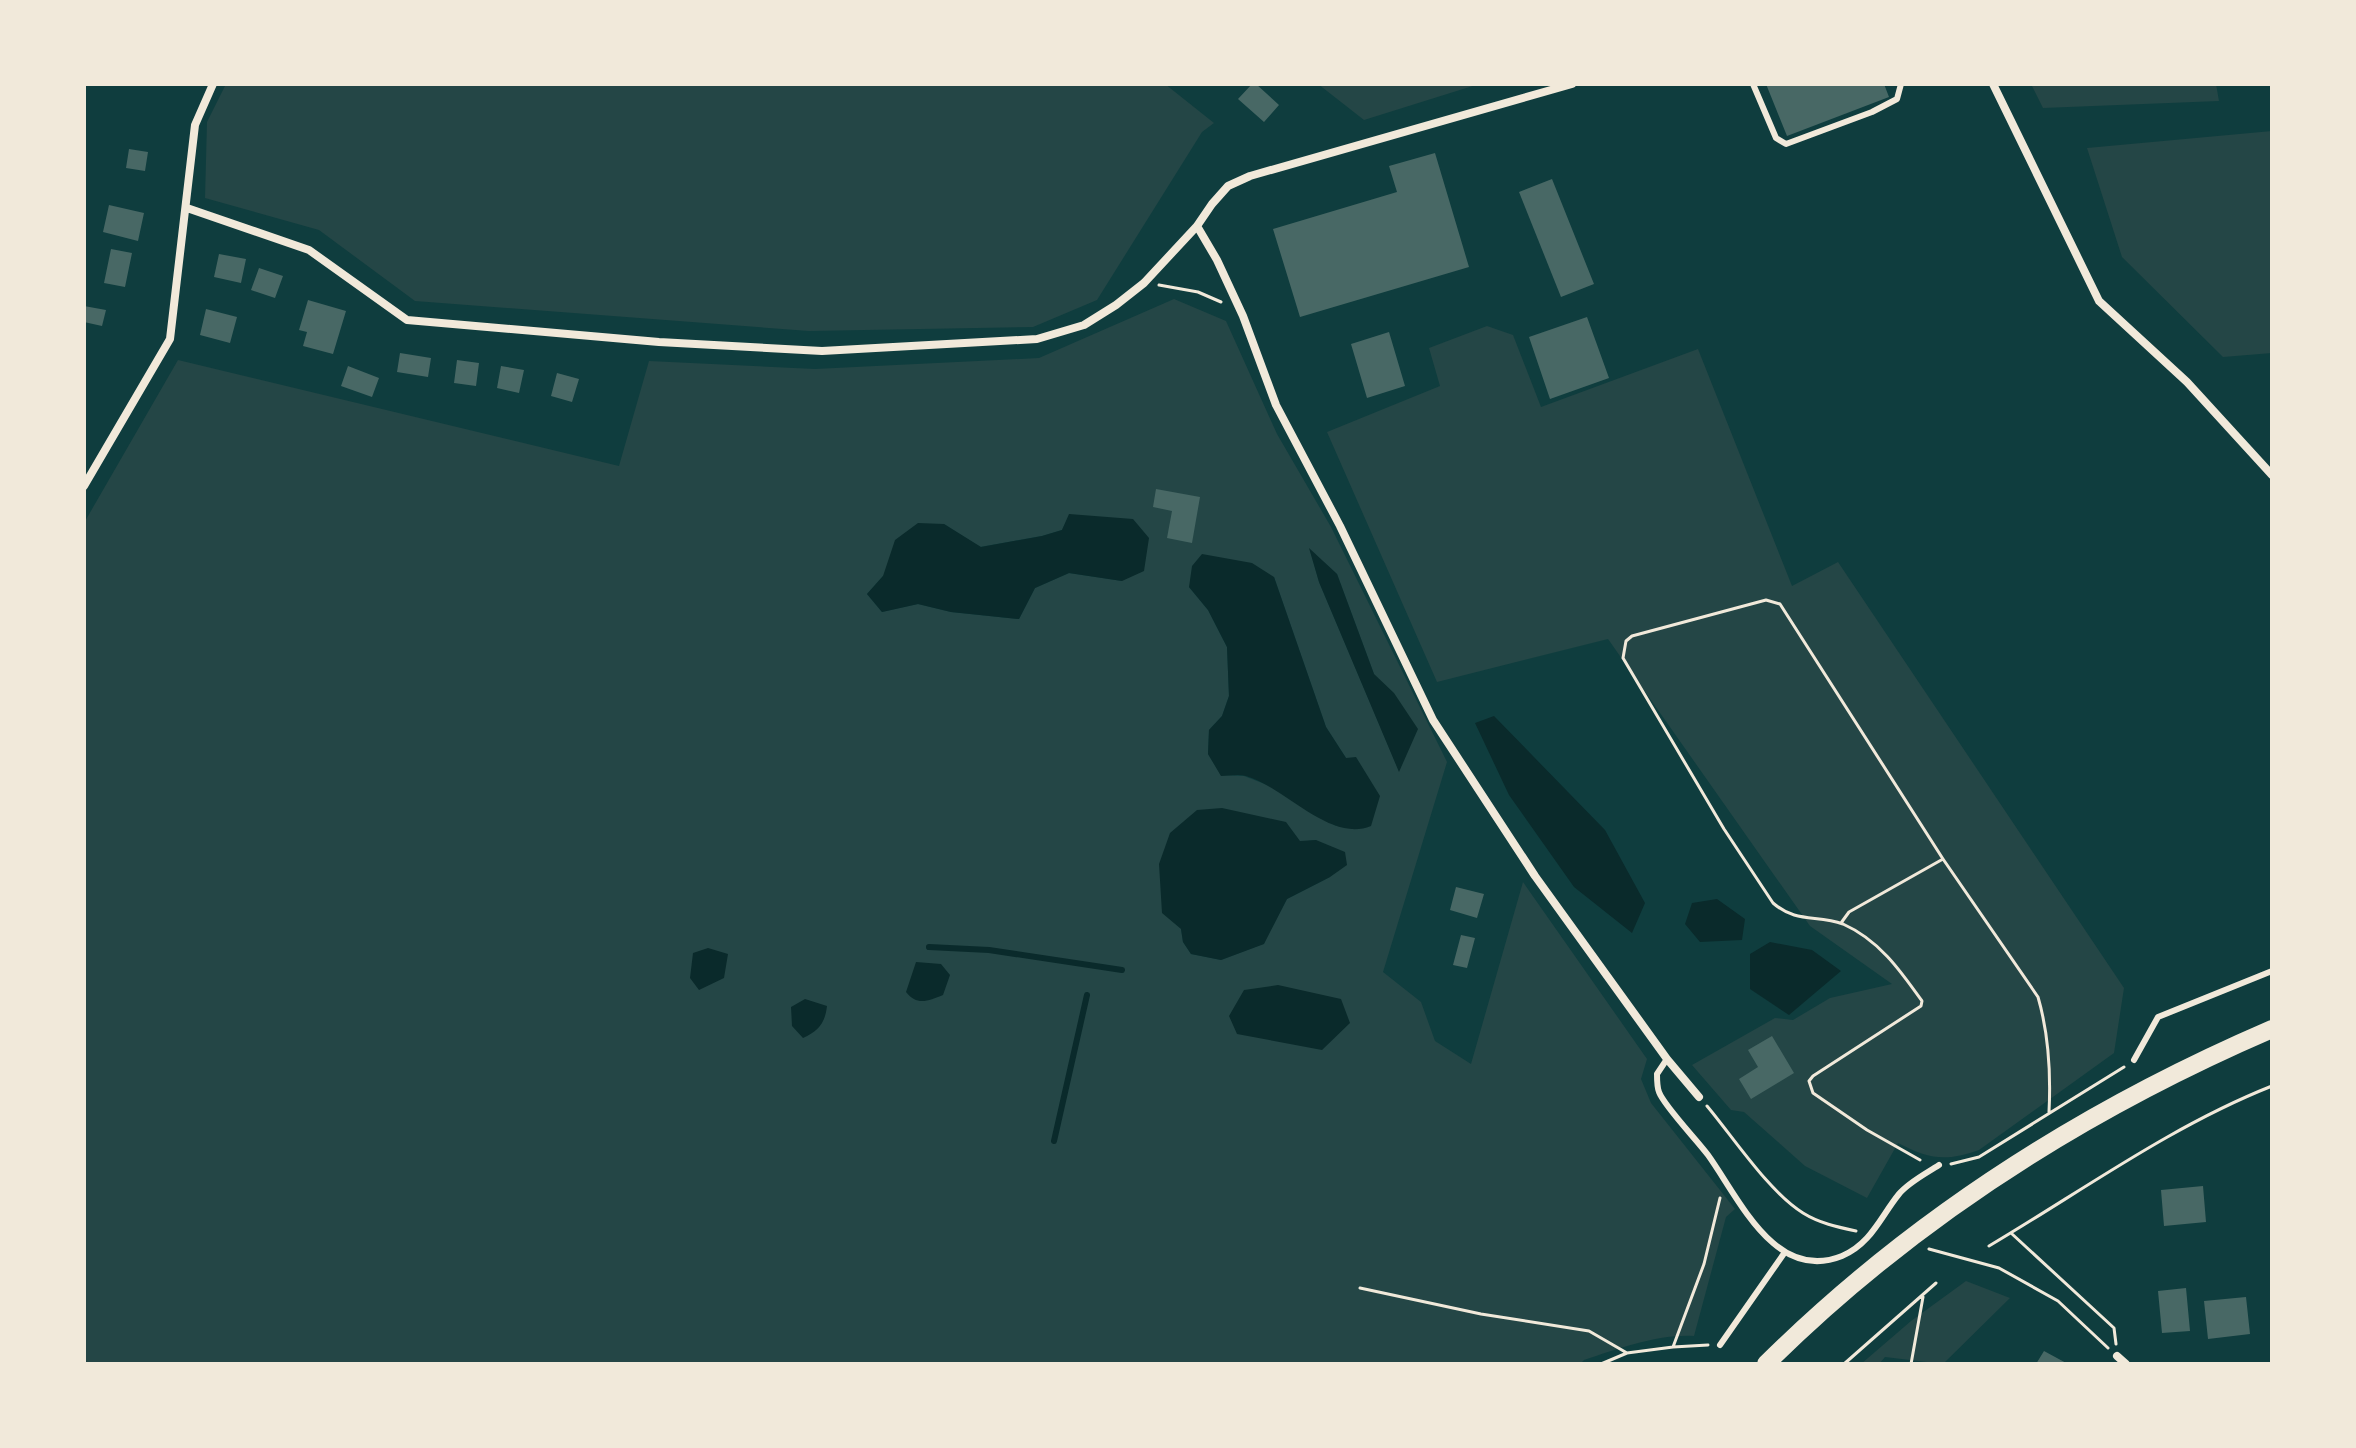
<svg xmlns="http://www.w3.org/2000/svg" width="2356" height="1448" font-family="'Times New Roman',serif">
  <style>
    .green { fill: #244646; fill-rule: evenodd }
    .water { fill: #0a2a2b }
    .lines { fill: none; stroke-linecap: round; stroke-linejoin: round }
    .stream { stroke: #0a2a2b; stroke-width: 6 }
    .building { fill: #486865 }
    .path { stroke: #f1e9da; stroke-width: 3 }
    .service { stroke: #f1e9da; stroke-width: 6 }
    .minor { stroke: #f1e9da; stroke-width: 8 }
    .primary { stroke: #f1e9da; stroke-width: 18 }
  </style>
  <rect width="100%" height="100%" fill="#0f3d3e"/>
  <path class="green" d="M226,84H1165L1214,123L1202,132L1097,300L1033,327L809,331L415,301L319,230L205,198L207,122Z
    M1318,84H1479L1364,120Z
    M2031,84H2216L2219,101L2043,108Z
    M2272,131V353L2223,357L2122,257L2087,148Z
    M1174,299L1226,321L1277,434L1331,527L1447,762L1383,972L1421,1002L1435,1041L1471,1064L1523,882L1647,1059L1641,1079L1651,1103L1735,1209L1726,1217L1694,1336C1657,1334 1618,1349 1584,1360L1580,1364H84V523L178,360L619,466L649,361L815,369L1039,358ZM1070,514L1122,581L1069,573L1035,588L1019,619L951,612L918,604L882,612L867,594L883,576L944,524L980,547L1042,536L1062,530ZM1310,550L1337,574L1374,674L1399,771L1319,582ZM1274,577L1326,727L1346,758L1336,826L1270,786L1244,776L1221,775L1208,754L1209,730L1222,716L1229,696L1227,647L1208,610L1189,587ZM1316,840L1330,877L1287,899L1263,944L1221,960L1191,954L1183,942L1181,929L1300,842Z
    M1487,326L1513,335L1541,407L1698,349L1792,586L1838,562L2124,988L2114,1053L1979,1150C1945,1162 1929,1159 1898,1143L1867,1198L1805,1166L1744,1112L1731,1110L1692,1065L1775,1018L1793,1020L1830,998L1892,984L1810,926L1608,639L1437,682L1327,432L1440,386L1429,348Z
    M1966,1281L2010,1298L1943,1364L1885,1357L1879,1364H1861L1911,1321Z"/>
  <path class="water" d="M1069,514L1133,519L1149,538L1144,571L1122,581L1069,573L1035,588L1019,619L951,612L918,604L882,612L867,594L883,576L895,540L918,523L944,524L981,547L1042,536L1062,530Z
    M1309,548L1337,574L1374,674L1394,693L1418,729L1399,772L1319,582Z
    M1202,554L1252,563L1274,577L1326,727L1346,758L1356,757L1380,796L1371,826C1330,843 1285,787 1246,776C1238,774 1229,776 1221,776L1208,754L1209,730L1222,716L1229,696L1227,647L1208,610L1189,587L1192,566Z
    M1494,716L1605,830L1645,903L1632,933L1574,887L1509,795L1475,723Z
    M1222,808L1286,822L1300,841L1316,840L1345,852L1347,865L1330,877L1287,899L1264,944L1221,960L1191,954L1183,942L1181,929L1162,913L1159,864L1170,833L1197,810Z
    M1717,899L1745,919L1742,940L1700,942L1685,924L1692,903Z
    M1770,942L1812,950L1841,971L1789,1015L1750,989V954Z
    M708,948L728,954L724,978L699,990L690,978L693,953Z
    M916,962L941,964L950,975L943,995C928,1001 917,1006 906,992Z
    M1278,985L1341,999L1350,1023L1322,1050L1237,1034L1229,1016L1244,990Z
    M805,999L827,1006C825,1024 818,1031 803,1038L792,1026L791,1007Z"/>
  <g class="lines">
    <path class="stream" d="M929,947L989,950L1122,970
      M1054,1141L1087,995"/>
  </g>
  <path class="building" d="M1252,84H1256L1279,105L1264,122L1238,99Z
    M1766,84H1884L1889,97L1787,136Z
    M129,149L148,152L145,171L126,168Z
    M1435,153L1469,267L1300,317L1273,229L1397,192L1389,166Z
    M1552,179L1594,284L1561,297L1519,192Z
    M109,205L144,213L138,241L103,232Z
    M111,249L132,253L125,287L104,283Z
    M219,254L246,259L241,283L214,277Z
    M259,268L283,276L275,298L251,290Z
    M308,300L346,311L333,354L303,346L307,332L299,330Z
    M84,306L106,310L102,326L84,322Z
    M206,309L237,317L230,343L200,335Z
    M1587,317L1609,378L1550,399L1529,337Z
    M1389,332L1405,386L1367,398L1351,344Z
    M400,353L431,358L428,377L397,372Z
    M457,360L479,363L476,386L454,383Z
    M348,366L379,378L372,397L341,386Z
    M501,366L524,370L519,393L497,388Z
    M557,373L579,379L572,402L551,396Z
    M1156,489L1200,497L1192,543L1167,538L1172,511L1153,507Z
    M1456,887L1484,894L1477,918L1450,910Z
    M1461,935L1475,938L1467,968L1453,965Z
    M1772,1036L1794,1073L1751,1099L1739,1079L1758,1067L1748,1050Z
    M2203,1186L2206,1222L2164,1226L2161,1190Z
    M2186,1288L2190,1331L2162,1333L2158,1291Z
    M2246,1297L2250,1334L2208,1339L2204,1301Z
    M2044,1351L2068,1364H2036Z"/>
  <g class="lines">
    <path class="path" d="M1159,285L1198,292L1221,302
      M1841,923L1849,912L1943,859
      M1707,1106C1733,1137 1769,1192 1803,1213C1819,1223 1837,1227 1856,1231
      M1920,1160L1867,1130L1813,1093L1809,1081L1813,1076L1921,1006L1922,1001C1900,970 1879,940 1843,924C1817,914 1797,924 1773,903L1724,829L1623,658L1626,641L1632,636L1766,600L1780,604L1943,859L2038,997C2049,1035 2051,1072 2049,1112
      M1951,1164L1979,1157L2124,1067
      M2011,1233L2114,1328L2116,1344
      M1989,1246C2082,1191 2171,1126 2272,1086
      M1929,1249L1999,1268L2058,1301L2108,1348
      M1360,1288L1481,1314L1589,1331L1627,1353
      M1673,1347L1708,1345
      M1601,1364L1627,1353L1673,1347L1704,1264L1720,1198
      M1844,1364L1936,1283
      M1911,1364L1923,1297"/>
    <path class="service" d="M1753,84L1776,138L1786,144L1872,112L1897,99L1901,84
      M1667,1059L1657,1074C1657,1079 1657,1087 1659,1092C1664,1106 1697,1140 1708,1155C1739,1198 1775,1283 1842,1256C1871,1244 1881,1216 1899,1194C1909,1182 1927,1173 1939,1165
      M2134,1060L2158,1017L2272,971
      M1720,1345L1785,1252"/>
    <path class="minor" d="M1993,84L2099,301L2187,382L2272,475
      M187,208L309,250L407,320L659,342L822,351L1037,339L1084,325L1116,305L1144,283L1197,226L1212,204L1228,186L1250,176L1572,84
      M1197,226L1217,260L1243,316L1276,405L1340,526L1433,720L1535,876L1667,1059L1699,1097
      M84,486L170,339L195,125L213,84
      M2117,1356L2126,1364"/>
    <path class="primary" d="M1766,1364C1912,1219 2084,1110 2272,1029"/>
  </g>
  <rect width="2356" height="1448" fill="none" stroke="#f1e9da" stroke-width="172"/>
</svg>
